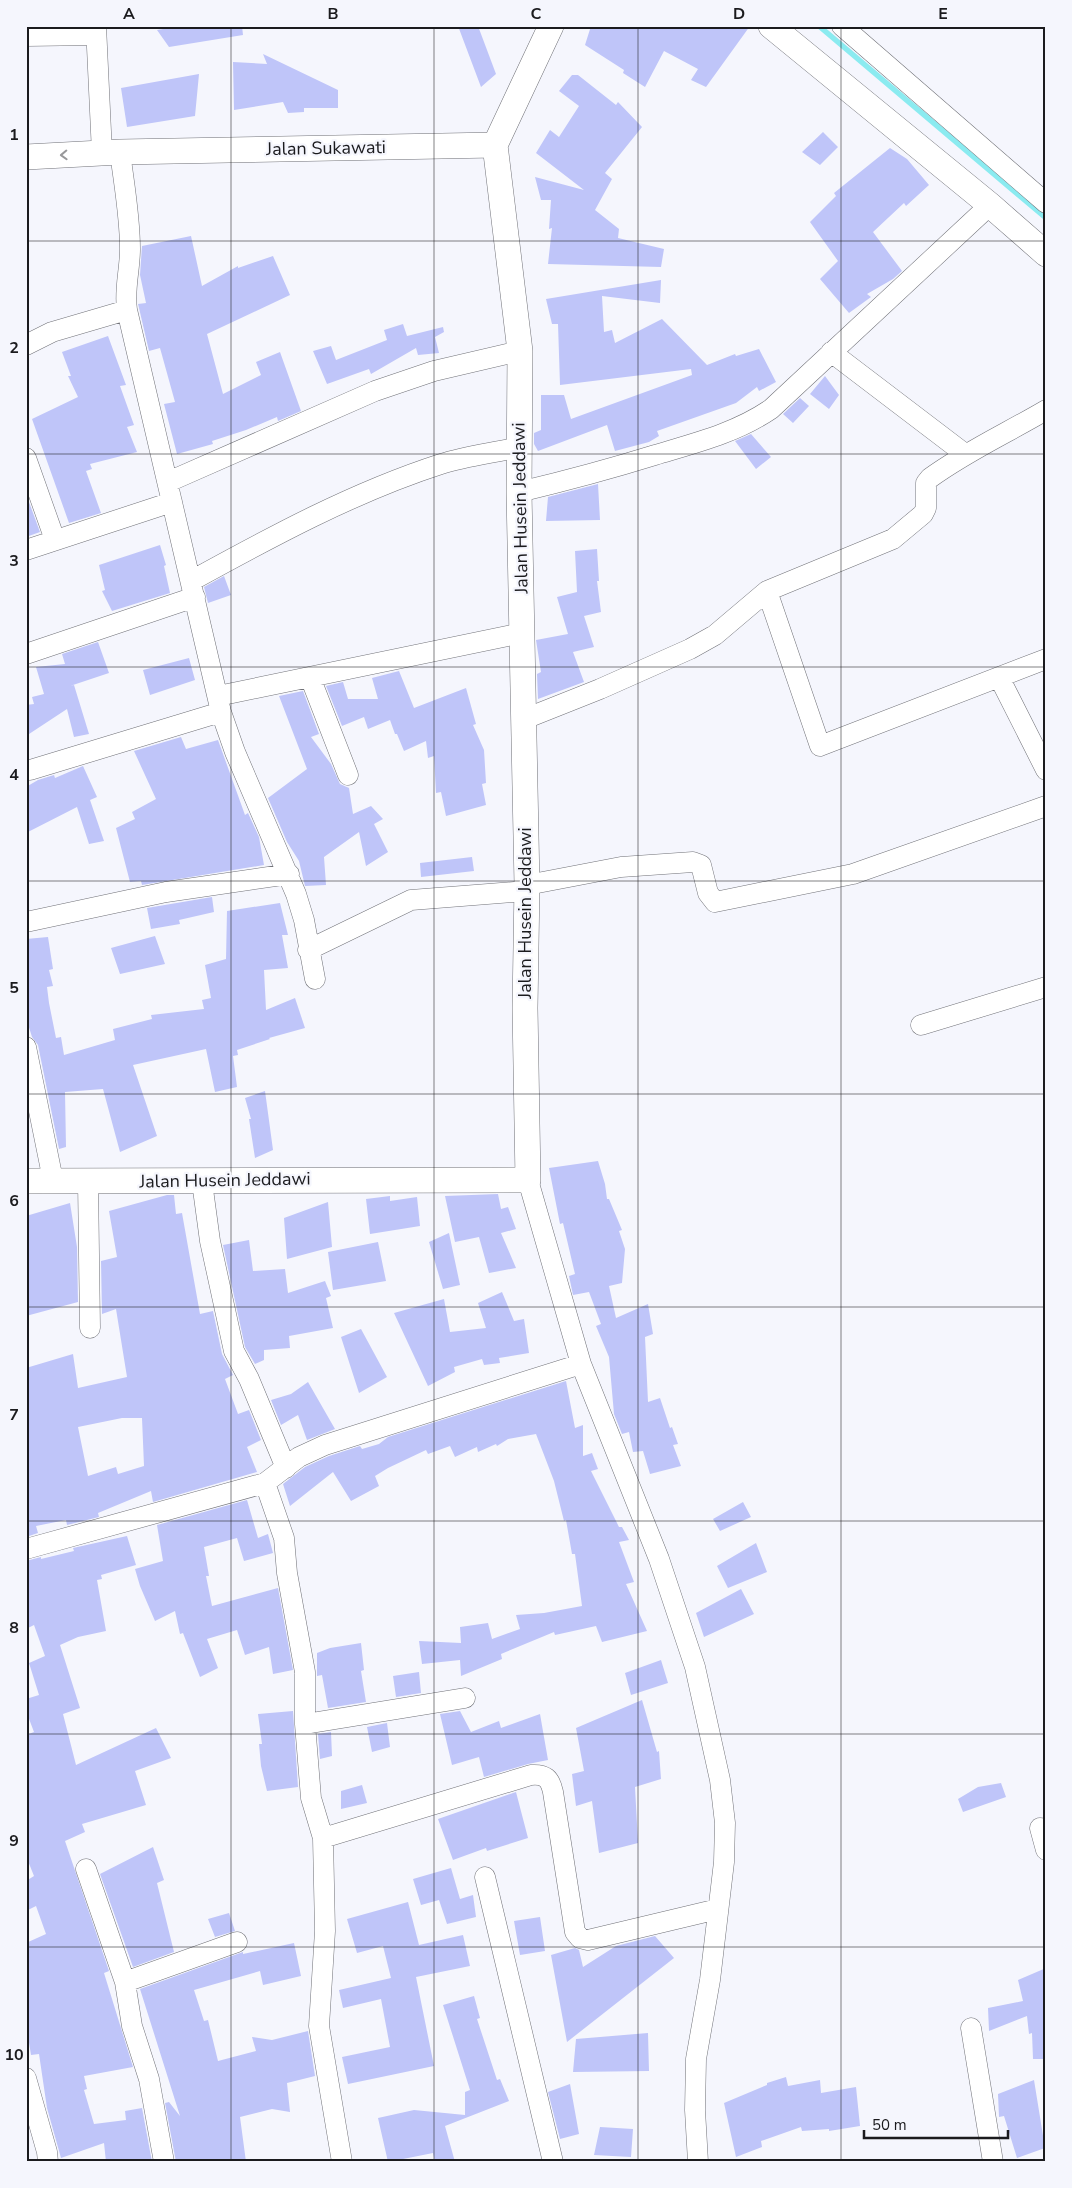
<svg xmlns="http://www.w3.org/2000/svg" width="1072" height="2188" font-family="'Nunito Sans',sans-serif">
  <style>
    .lines { fill: none; stroke-linecap: round; stroke-linejoin: round }
    .stream { stroke: #8bebf0; stroke-width: 5.5 }
    .building { fill: #bfc5f9; fill-rule: evenodd }
    .minor-casing { stroke: #717278; stroke-width: 21 }
    .tertiary-casing { stroke: #717278; stroke-width: 26 }
    .minor { stroke: #fff; stroke-width: 20 }
    .tertiary { stroke: #fff; stroke-width: 25 }
    .oneway { stroke: #98989a }
    .grid { fill: none; stroke: #1b1b1e; stroke-width: 1; stroke-opacity: 0.55 }
    .labels { text-anchor: middle; dominant-baseline: central; stroke-width: 4.5; stroke-linejoin: round; paint-order: stroke }
    .street-label { font-size: 18px; fill: #1b1b1e; stroke: #f5f6fd }
    .neatline { fill: none; stroke: #1b1b1e; stroke-width: 2 }
    .grid-label { font-size: 16px; text-anchor: middle; font-weight: bold; fill: #1b1b1e }
  </style>
  <rect width="100%" height="100%" fill="#f5f6fd"/>
  <g class="lines">
    <path class="stream" d="M819,26L1046,218"/>
  </g>
  <path class="building" d="M182,26H242L243,35L169,47L157,30Z
    M458,26H478L496,74L481,87Z
    M591,26H750L706,87L691,80L698,69L664,51L645,87L623,73L624,70L585,45Z
    M263,54L338,90V108H304V112L288,113L283,102L234,110L233,62L267,64Z
    M199,74L195,116L127,127L121,88Z
    M572,75H578L616,105L618,102L642,127L605,173L612,179L595,210L619,229L618,238L664,249L661,267L548,264L552,228L549,229L551,200H541L535,177L584,190L536,153L550,130L559,137L579,106L559,91Z
    M823,132L838,147L820,165L802,152Z
    M890,148L907,159L929,185L906,206L904,203L873,232L902,271L893,279L867,294L871,297L849,313L820,279L838,261L810,222L836,196L834,193Z
    M191,236L202,286L238,266V268L273,256L290,295L207,334L223,394L261,375L256,362L280,352L301,411L278,421L277,417L246,430L212,441L213,444L177,454L164,404L175,402L160,348L149,351L139,308L138,304L146,303L140,275L142,246Z
    M661,280L660,303L602,296L604,332L612,330L615,343L662,319L707,365L735,354L736,356L759,349L776,382L759,391L757,387L736,403L657,431L659,436L649,442L615,451L607,425L538,451L534,444V433L541,430V395H564L571,419L692,375L691,369L560,385L558,324H552L546,299Z
    M403,324L407,336L443,327L444,332L435,337L439,353L418,355L416,348L371,374L369,369L327,384L313,351L331,346L336,360L387,340L384,330Z
    M108,336L126,385L120,386L134,425L127,427L137,452L90,464L92,469L86,471L101,513L69,523L32,419L78,397L68,376H71L62,352Z
    M825,376L839,395L829,409L810,394Z
    M800,398L809,406L793,423L783,414Z
    M751,434L771,457L756,469L735,441Z
    M598,484L600,520L546,521L548,497Z
    M26,494L40,532L26,537Z
    M160,545L166,565L164,566L170,593L112,611L102,591L105,590L99,565Z
    M597,549L599,581H597L601,612L584,616L594,647L573,652L584,682L538,699L537,674L541,672L536,640L568,634L557,597L577,592L575,551Z
    M224,576L231,595L208,603L204,587Z
    M98,642L109,673L70,686L74,685L89,734L74,737L67,709L26,736V705L34,704L32,697L44,694L36,667L65,664L62,654Z
    M189,658L195,680L150,695L143,670Z
    M399,671L414,708L466,688L476,724L473,725L484,750L486,783L482,784L486,805L446,816L441,792L436,793L434,756L428,758L426,741L404,751L397,734H395L390,720L368,729L364,717L342,726L326,686L343,682L348,699H378L372,678Z
    M303,691L319,734L311,737L331,764L340,784L349,788L353,814L371,806L383,819L374,824L388,852L366,866L359,832L324,857L326,885L305,886L299,861L287,842L268,798L307,769L279,696Z
    M181,737L186,749L218,740L245,815L248,813L259,837L264,865L142,885L141,881L130,882L116,828L135,819L132,812L156,799L134,751Z
    M83,766L97,797L90,800L104,841L89,844L77,807L26,833V787L38,780L54,775L55,778Z
    M472,857L474,871L421,877L420,863Z
    M212,897L214,912L179,920L180,924L151,929L147,908Z
    M280,903L288,935H282L288,968L264,970L266,1010L295,998L305,1028L269,1038L270,1039L237,1050L238,1055L233,1056L237,1087L215,1092L206,1049L133,1065L157,1136L120,1152L103,1089L65,1092L66,1147L59,1149L38,1045L32,1037L26,1018V939L48,937L53,969L49,970L53,986L47,987L49,1003L56,1038L61,1037L64,1055L115,1040L113,1029L152,1019L151,1015L204,1009L202,1000L211,998L205,965L226,959L227,911Z
    M155,936L165,964L120,974L111,948Z
    M265,1091L273,1150L255,1158L249,1119H251L245,1098Z
    M598,1161L605,1184L607,1199H609L622,1230L619,1231L625,1249L622,1283L609,1286L616,1318L648,1304L653,1334L645,1337L648,1402L660,1398L670,1428L672,1427L678,1444L673,1445L681,1466L650,1474L643,1451L633,1452L629,1432L622,1434L614,1414L609,1357L596,1326L601,1324L589,1292L573,1295L569,1276L575,1274L563,1223L560,1224L549,1168Z
    M498,1194L501,1209L508,1207L516,1229L501,1233L516,1268L489,1273L479,1237L455,1242L445,1196Z
    M167,1195H174L176,1214L182,1213L200,1314L213,1311L222,1354L233,1375L225,1379L238,1414L249,1410L261,1440L247,1447L257,1472L153,1502L151,1491L98,1513L99,1517L67,1525L66,1520L36,1526L38,1533L26,1537V1368L73,1354L78,1388L127,1377L116,1309L102,1314L101,1261L117,1257L109,1211ZM122,1418H142L144,1466L118,1474L116,1467L88,1476L78,1427Z
    M390,1196V1201L417,1197L420,1226L370,1234L366,1199Z
    M328,1202L332,1247L287,1259L284,1218Z
    M70,1203L77,1247L78,1302L26,1316V1216Z
    M449,1233L460,1285L443,1289L429,1242Z
    M249,1240L253,1271L285,1269L288,1293L325,1281L331,1296L326,1298L333,1328L289,1336L290,1348L264,1350V1360L255,1364L245,1347L223,1245Z
    M378,1242L386,1281L333,1290L328,1252Z
    M502,1292L514,1321L524,1319L529,1353L499,1358L500,1363L484,1365L482,1359L454,1367L455,1372L428,1386L394,1313L444,1299L450,1332L486,1328L478,1303Z
    M361,1329L387,1377L359,1393L341,1337Z
    M566,1381L575,1428L583,1425V1456L592,1453L598,1469L591,1471L619,1527H622L629,1540L619,1542L634,1582L626,1584L647,1631L602,1642L596,1626L555,1635L554,1632L501,1654L502,1659L461,1676L460,1660L422,1664L419,1641L461,1643L460,1627L488,1623L492,1639L520,1629L516,1615L544,1613L582,1606L575,1554H572L566,1520L564,1521L554,1481L536,1434L508,1439L497,1446L496,1444L478,1452L477,1447L455,1457L450,1446L428,1454L426,1450L388,1468L375,1476L379,1486L351,1501L333,1472L290,1506L283,1484L305,1467L329,1456L360,1446L362,1449L379,1444L388,1437Z
    M308,1382L335,1429L307,1440L298,1415L281,1425L271,1400L291,1394Z
    M247,1500L258,1538L268,1534L273,1553L244,1561L237,1538L204,1547L209,1576H206L212,1606L278,1588L293,1670L273,1674L269,1647L245,1655L237,1630L207,1639L218,1668L200,1677L183,1633L180,1634L175,1611L155,1621L140,1586L135,1569L163,1561L157,1525Z
    M743,1502L751,1517L720,1531L713,1519Z
    M127,1536L136,1565L101,1575L102,1579L97,1580L106,1631L78,1637L60,1645L80,1708L63,1714L76,1765L156,1728L171,1758L135,1771L146,1805L82,1824L85,1832L65,1841L109,1971L104,1973L133,2067L84,2076L87,2089L84,2090L94,2124L126,2120L125,2111L142,2108L152,2162H106L104,2143L61,2158L47,2108L39,2054L31,2055L26,2024V1943L46,1934L36,1906L26,1911V1881L34,1876L26,1856V1735L34,1732L26,1711V1699L39,1695L29,1663L45,1656L34,1625L26,1629V1561L41,1557V1559L74,1551L73,1548Z
    M756,1543L767,1572L728,1588L717,1566Z
    M741,1589L754,1614L704,1637L696,1613Z
    M361,1643L364,1670L361,1671L366,1702L328,1708L322,1675L317,1676V1653L330,1648Z
    M661,1660L668,1683L631,1695L625,1673Z
    M419,1672L421,1693L396,1697L393,1676Z
    M642,1700L657,1752L659,1751L661,1779L635,1787L638,1843L599,1853L592,1801L576,1806L572,1774L584,1771L576,1728Z
    M293,1711L298,1787L267,1791L261,1766L259,1744H262L258,1714Z
    M460,1711L471,1732L499,1721L501,1728L540,1714L548,1760L528,1764L484,1777L479,1757L452,1765L440,1714Z
    M387,1723L390,1747L372,1752L367,1727Z
    M331,1732L332,1756L320,1759L318,1734Z
    M1001,1783L1006,1797L963,1812L958,1799L978,1787Z
    M362,1785L367,1803L341,1809V1791Z
    M516,1792L528,1838L487,1851L486,1848L453,1860L438,1819Z
    M153,1847L164,1880L157,1883L174,1952L133,1967L100,1874Z
    M451,1868L460,1899L473,1895L476,1917L447,1924L439,1900L421,1905L413,1879Z
    M408,1902L419,1945L463,1935L470,1966L416,1977L434,2066L348,2084L342,2057L390,2047L381,1999L343,2008L339,1990L391,1978L383,1946L357,1953L347,1919Z
    M229,1913L235,1931L215,1937L208,1919Z
    M540,1917L545,1951L520,1955L514,1921Z
    M655,1936L674,1958L567,2042L551,1955L575,1948L579,1950L583,1967L616,1946Z
    M294,1943L301,1976L263,1985L260,1971L194,1990L204,2021L208,2020L218,2061L256,2051L252,2037L272,2040L308,2031L315,2076L287,2083L290,2112L272,2109L240,2117L246,2162H176L165,2103L169,2102L180,2116L140,1989L243,1952V1954Z
    M1046,1968V2059H1033L1032,2033L1029,2034L1027,2016L989,2031L988,2008L1023,2001L1018,1980Z
    M474,1996L480,2018L477,2019L497,2080L500,2079L509,2101L445,2126L455,2162H435L433,2153L388,2162L378,2118L414,2110L465,2115V2092L470,2090L443,2005Z
    M648,2033L649,2071L573,2072L576,2039Z
    M786,2077L788,2086L820,2080L821,2093L856,2087L860,2126L829,2131V2129L802,2131L801,2127L761,2141L762,2147L736,2157L724,2103L767,2085V2083Z
    M1034,2080L1045,2148L1017,2158L1004,2116L999,2117L998,2094Z
    M570,2084L579,2134L560,2139L548,2092Z
    M600,2127L633,2129L631,2157L594,2155Z"/>
  <g class="lines">
    <g class="minor-casing">
      <path id="minor" d="M96,26L102,153
        M842,26L1046,203
        M26,36L96,35
        M120,152C124,184 130,216 130,249C130,270 124,289 127,310L221,712L235,752L296,894L304,920L315,979
        M26,345L52,332L127,310
        M831,352L965,454
        M26,458L55,540
        M168,482L375,391L434,371L520,351
        M519,492C565,481 610,469 655,455C695,443 736,433 771,409L990,205
        M26,550L172,502
        M191,581C271,537 354,492 441,464C466,456 493,453 519,447
        M767,591L820,746L1046,659
        M26,654L195,597
        M310,677L348,775
        M999,677L1046,770
        M218,696L522,633
        M522,720L600,689L690,649L715,635L767,591L893,539L923,514L926,508V483L930,478C967,451 1007,433 1046,410
        M30,770L221,712
        M527,885L621,867L693,862L701,865L708,893L715,902L853,874L1046,806
        M26,922L166,892L289,874
        M308,950L411,900L527,891
        M921,1025L1046,987
        M26,1047L53,1180
        M528,1180L581,1364L659,1559L695,1667L720,1780L725,1823L724,1862L710,1980L696,2059L695,2110L698,2162
        M88,1181L90,1328
        M202,1182L210,1241L234,1351L249,1379L286,1468
        M265,1483L284,1538L287,1573L305,1672V1724L311,1798L323,1838L325,1931L319,2026L342,2162
        M26,1549L265,1483L299,1457L325,1445L581,1364
        M305,1724L465,1698
        M1040,1828L1046,1850
        M323,1838L531,1775C545,1774 550,1778 553,1792L575,1932L580,1938L588,1940L718,1909
        M86,1869L125,1982L132,2026L149,2079L164,2162
        M485,1877L553,2162
        M125,1982L237,1942
        M971,2028L993,2162
        M26,2078L47,2152L48,2162"/>
    </g>
    <g class="tertiary-casing">
      <path id="tertiary" d="M771,26L990,205L1046,254
        M26,157L120,152L495,145L551,26
        M26,1181L528,1180L525,1008L527,885L519,492L520,351L495,145"/>
    </g>
    <use href="#minor" class="minor"/>
    <use href="#tertiary" class="tertiary"/>
  </g>
  <defs><path id="oneway-chevron" d="M-2-3.5L2.5 0L-2 3.5" fill="none" stroke-width="1.6" stroke-linecap="round" stroke-linejoin="round" transform="scale(1.25)"/></defs>
  <use class="oneway" href="#oneway-chevron" transform="translate(64 155) rotate(178)"/>
  <path class="grid" d="M231,26V2162M434,26V2162M638,26V2162M841,26V2162M26,241H1046M26,454H1046M26,667H1046M26,881H1046M26,1094H1046M26,1307H1046M26,1521H1046M26,1734H1046M26,1947H1046"/>
  <g class="labels">
    <g class="street-label">
      <text transform="translate(326 148) rotate(-1)">Jalan Sukawati</text>
      <text transform="translate(520 508) rotate(-91)">Jalan Husein Jeddawi</text>
      <text transform="translate(525 913) rotate(-90)">Jalan Husein Jeddawi</text>
      <text transform="translate(225 1180) rotate(-1)">Jalan Husein Jeddawi</text>
    </g>
  </g>
  <rect width="1072" height="2188" fill="none" stroke="#f5f6fd" stroke-width="55"/>
  <path d="M864 2130v8h144v-8" fill="none" stroke="#1b1b1e" stroke-width="2.5"/>
  <text x="872" y="2130" font-size="15" fill="#1b1b1e" stroke="#f5f6fd" stroke-width="4" paint-order="stroke">50 m</text>
  <rect x="28" y="28" width="1016" height="2132" class="neatline"/>
  <g class="grid-label">
    <text x="129" y="19">A</text>
    <text x="333" y="19">B</text>
    <text x="536" y="19">C</text>
    <text x="739" y="19">D</text>
    <text x="943" y="19">E</text>
    <text x="14" y="140">1</text>
    <text x="14" y="353">2</text>
    <text x="14" y="566">3</text>
    <text x="14" y="780">4</text>
    <text x="14" y="993">5</text>
    <text x="14" y="1206">6</text>
    <text x="14" y="1420">7</text>
    <text x="14" y="1633">8</text>
    <text x="14" y="1846">9</text>
    <text x="14" y="2060">10</text>
  </g>
</svg>
